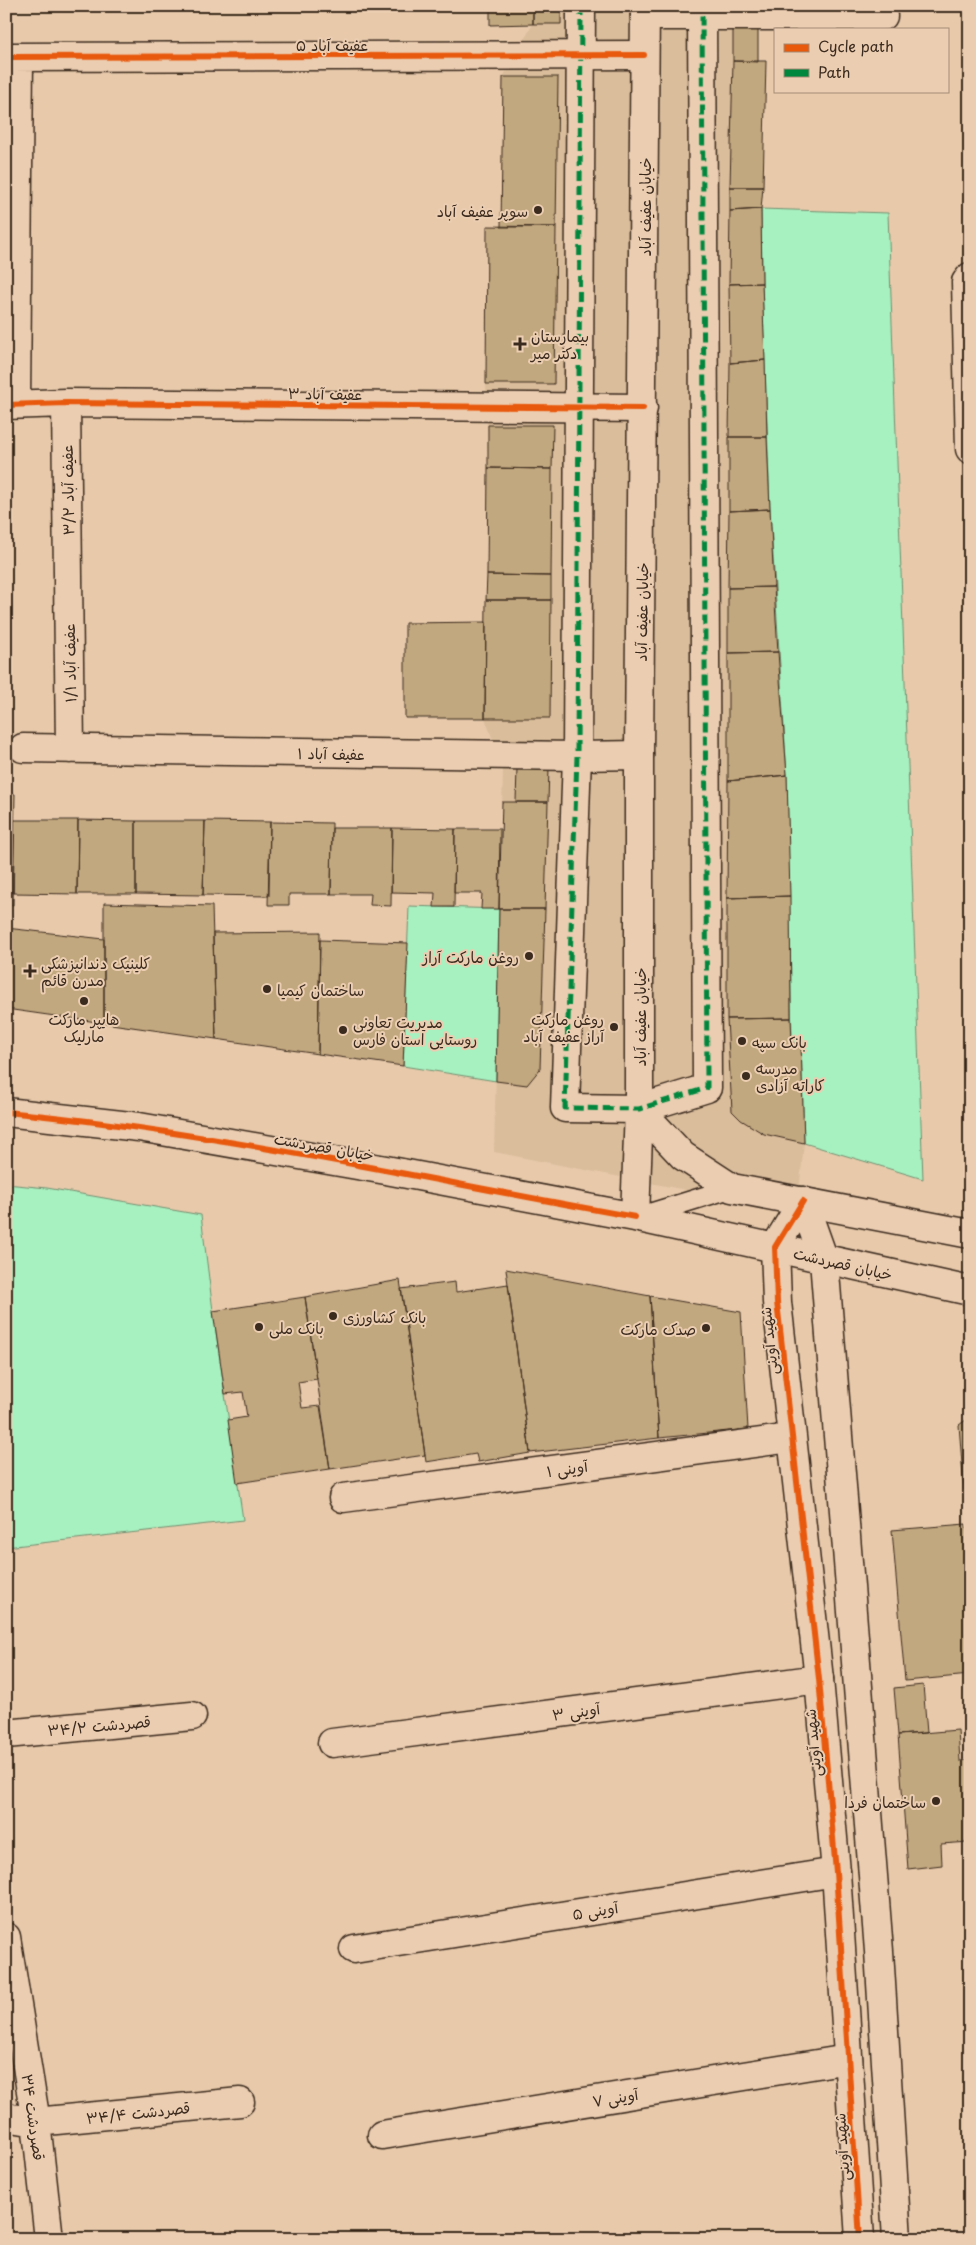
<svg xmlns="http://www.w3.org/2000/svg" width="976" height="2245" font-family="'Playpen Sans','Playpen Sans Arabic',sans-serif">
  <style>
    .built { fill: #dabd9b }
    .green { fill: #a7f1c0; stroke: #718e6f }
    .building { fill: #c2a87f; stroke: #3b2a1e }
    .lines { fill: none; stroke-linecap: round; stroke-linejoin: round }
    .service-casing { stroke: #3b2a1e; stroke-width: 22 }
    .pedestrian-casing { stroke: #3b2a1e; stroke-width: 31 }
    .minor-casing { stroke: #3b2a1e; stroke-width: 31 }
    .tertiary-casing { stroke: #3b2a1e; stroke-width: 31 }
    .secondary-casing { stroke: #3b2a1e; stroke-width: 31 }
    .service { stroke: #ebcdb1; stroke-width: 19 }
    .pedestrian { stroke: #ebcdb1; stroke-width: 28 }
    .minor { stroke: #ebcdb1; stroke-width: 28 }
    .tertiary { stroke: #ebcdb1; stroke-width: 28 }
    .secondary { stroke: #ebcdb1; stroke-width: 28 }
    .quiet { stroke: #00873e; stroke-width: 5; stroke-dasharray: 10 5; stroke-linecap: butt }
    .cycleway-casing { stroke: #ebcdb1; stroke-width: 9 }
    .cycleway { stroke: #e8590c; stroke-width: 6 }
    .poi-dot { fill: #3b2a1e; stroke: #ebcdb1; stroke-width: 2 }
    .labels { text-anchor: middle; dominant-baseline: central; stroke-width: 4; stroke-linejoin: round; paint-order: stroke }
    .street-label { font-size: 15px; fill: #3b2a1e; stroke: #ebcdb1 }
    .poi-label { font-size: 15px; fill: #3b2a1e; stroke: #ebcdb1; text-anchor: start }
  </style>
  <rect width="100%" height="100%" fill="#e8caab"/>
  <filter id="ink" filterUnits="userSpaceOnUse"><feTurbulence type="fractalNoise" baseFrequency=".02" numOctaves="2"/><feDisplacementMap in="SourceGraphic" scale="10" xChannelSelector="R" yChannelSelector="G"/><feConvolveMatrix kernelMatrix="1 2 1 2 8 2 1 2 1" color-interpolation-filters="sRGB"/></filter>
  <g filter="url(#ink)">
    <path class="built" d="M533,6H786L758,25V61H766L761,209L762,283L770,509L787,775L791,1018L801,1043L802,1071L804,1143L797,1212L494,1152L503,768L485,718L488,468L486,384L487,226L501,227L503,77L533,24Z"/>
    <path class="green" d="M761,209L888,213L923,1179L804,1143L801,1043H792L787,775L770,509L762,283Z
      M409,906L499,909L496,1081L403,1066Z
      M6,1184L47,1188L201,1215L213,1311L243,1520L6,1547Z"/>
    <path class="building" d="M490,6H533V24L490,25Z
      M533,6H561V24H533Z
      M758,25V62L733,61V27Z
      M733,61H766L763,187H730Z
      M503,77H558L556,227H501Z
      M730,187H763L761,209L730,211Z
      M761,209L762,283L729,284L730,211Z
      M487,226L556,227L554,384H486Z
      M762,283L765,360L730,363L729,284Z
      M765,360L767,437H729L730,363Z
      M488,425H553L552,469L488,468Z
      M729,437H767L770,509L729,511Z
      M488,468L552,469L551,576L487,575Z
      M770,509L774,587L728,588L729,511Z
      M487,575L551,576V600H486Z
      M774,587L778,652L728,653V588Z
      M486,600H551L550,718H485Z
      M486,622L485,718H405V623Z
      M778,652L787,775L728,781V653Z
      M517,768H549L548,802H516Z
      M787,775L790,896L727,898L728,781Z
      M6,794H15L13,905L6,904Z
      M502,802H548L545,909H499Z
      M14,820H78L77,894L13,893Z
      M78,820L136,821V894H77Z
      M136,821H205L203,895L136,894Z
      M205,821L270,822L269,896L203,895Z
      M270,822L332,823L331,894H289V905H268Z
      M332,828H392L391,906L370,905L371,894H331Z
      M392,828L455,829L454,907H434L435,893L391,892Z
      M455,829H500L499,909H481L482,893H454Z
      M790,896L791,1018L727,1019V898Z
      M104,903L212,906L216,1039L104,1023Z
      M499,909H545L540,1069L527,1085L496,1081Z
      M6,928L104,939V1023L6,1009Z
      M320,932L318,1054L216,1039L213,933Z
      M320,940L408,943L403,1066L318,1054Z
      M791,1018L792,1043H801L804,1143L764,1134L741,1120L732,1111L727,1019Z
      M506,1269L650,1296L659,1438L530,1453Z
      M400,1280L425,1455L330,1469L305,1297Z
      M455,1282L456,1292L508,1284L530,1453L478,1462L476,1454L426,1462L401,1289Z
      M650,1296L741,1312L748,1429L659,1438Z
      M305,1297L317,1379L298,1382L302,1408L320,1406L330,1469L237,1483L228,1420L247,1417L243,1392L225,1394L213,1311Z
      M970,1417V1490H964L959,1425Z
      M966,1524L970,1565V1675L905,1681L892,1530Z
      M923,1685L927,1733L898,1735L894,1688Z
      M958,1730L960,1761L970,1760V1842L941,1844L942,1865L908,1869L898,1735Z"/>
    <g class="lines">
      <g class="service-casing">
        <path id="service" d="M638,1217L732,1188"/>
      </g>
      <g class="pedestrian-casing">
        <path id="pedestrian" d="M581,6L577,756L565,1108L639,1109L707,1088L702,6"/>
      </g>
      <g class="minor-casing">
        <path id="minor" d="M645,16H883
          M6,57L644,55
          M970,277L966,282L970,449
          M66,403L70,749
          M16,404L19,57
          M6,405L66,403L643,408
          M23,748L577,756L639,755
          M343,1498L791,1438
          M6,1734L192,1716
          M332,1743L819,1679
          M6,1937L36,2122L49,2239
          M354,1949L836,1872
          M6,2117L36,2122L240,2102
          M382,2135L848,2059"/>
      </g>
      <g class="tertiary-casing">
        <path id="tertiary" d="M803,1201L775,1247L777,1302L819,1679L836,1872L860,2239
          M803,1201L824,1260L879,1951L897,2239"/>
      </g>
      <g class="secondary-casing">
        <path id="secondary" d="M639,1109L683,1156L732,1188L970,1234
          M6,1112L139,1127L386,1170L635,1217L970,1291
          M635,1217L639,1109V755L645,6"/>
      </g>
      <use href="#service" class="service"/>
      <use href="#pedestrian" class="pedestrian"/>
      <use href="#minor" class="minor"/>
      <use href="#tertiary" class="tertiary"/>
      <use href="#secondary" class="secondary"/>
      <path class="quiet" d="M581,6L577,756L565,1108L639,1109L707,1088L702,6"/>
      <g class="cycleway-casing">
        <path id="cycleway" d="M6,57L644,55
          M6,405L66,403L643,408
          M6,1112C218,1132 426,1180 635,1217
          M803,1201L775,1247L777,1302L819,1679L836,1872L860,2239"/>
      </g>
      <use href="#cycleway" class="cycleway"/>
    </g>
  </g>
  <g class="poi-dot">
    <circle cx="538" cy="210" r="5"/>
    <path d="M517.5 336.5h5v5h5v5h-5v5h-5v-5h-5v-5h5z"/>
    <circle cx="529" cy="956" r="5"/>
    <path d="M27.5 963.5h5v5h5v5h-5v5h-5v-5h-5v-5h5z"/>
    <circle cx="267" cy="989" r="5"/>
    <circle cx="84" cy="1001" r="5"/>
    <circle cx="614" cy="1027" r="5"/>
    <circle cx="343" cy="1030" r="5"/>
    <circle cx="742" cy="1041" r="5"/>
    <circle cx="746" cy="1076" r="5"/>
    <circle cx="333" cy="1316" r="5"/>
    <circle cx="259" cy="1327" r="5"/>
    <circle cx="706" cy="1328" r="5"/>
    <circle cx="936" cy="1801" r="5"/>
  </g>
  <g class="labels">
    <g class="street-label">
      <text x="332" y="44">عفیف آباد ۵</text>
      <text transform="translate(644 207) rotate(-90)">خیابان عفیف آباد</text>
      <text transform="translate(325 393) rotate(1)">عفیف آباد ۳</text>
      <text transform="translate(67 490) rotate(-91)">عفیف آباد ۳/۲</text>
      <text transform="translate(641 612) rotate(-89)">خیابان عفیف آباد</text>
      <text transform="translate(69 663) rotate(-91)">عفیف آباد ۱/۱</text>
      <text transform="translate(331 753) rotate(1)">عفیف آباد ۱</text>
      <text transform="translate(639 1017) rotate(-90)">خیابان عفیف آباد</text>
      <text transform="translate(324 1146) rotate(10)">خیابان قصردشت</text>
      <text transform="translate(843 1263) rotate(13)">خیابان قصردشت</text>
      <text transform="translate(768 1341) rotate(-96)">شهید آوینی</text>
      <text transform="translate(567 1468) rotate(-8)">۱ آوینی</text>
      <text transform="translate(576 1711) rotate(-8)">۳ آوینی</text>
      <text transform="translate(99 1725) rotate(-5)">قصردشت ۳۴/۲</text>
      <text transform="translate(812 1743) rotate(-95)">شهید آوینی</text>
      <text transform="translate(595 1910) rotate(-9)">۵ آوینی</text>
      <text transform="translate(615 2097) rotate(-9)">۷ آوینی</text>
      <text transform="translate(138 2112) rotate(-6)">قصردشت ۳۴/۴</text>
      <text transform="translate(34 2117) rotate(82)">قصردشت ۳۴</text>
      <text transform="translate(841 2147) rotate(-94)">شهید آوینی</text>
    </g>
    <g class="poi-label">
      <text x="528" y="210" text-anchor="end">سوپر عفیف آباد</text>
      <text x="531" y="335">بیمارستان<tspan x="531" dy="17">دکتر میر</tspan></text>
      <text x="519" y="956" text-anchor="end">روغن مارکت آراز</text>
      <text x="41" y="962">کلینیک دندانپزشکی<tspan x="41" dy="17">مدرن قائم</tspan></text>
      <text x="277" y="989">ساختمان کیمیا</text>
      <text x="84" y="1018" text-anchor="middle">هایپر مارکت<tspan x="84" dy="17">مارلیک</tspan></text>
      <text x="604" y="1018" text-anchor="end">روغن مارکت<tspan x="604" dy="17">آراز عفیف آباد</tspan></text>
      <text x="353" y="1021">مدیریت تعاونی<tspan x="353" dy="17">روستایی استان فارس</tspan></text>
      <text x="752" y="1041">بانک سپه</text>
      <text x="756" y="1067">مدرسه<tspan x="756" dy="17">کاراته آزادی</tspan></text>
      <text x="343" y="1316">بانک کشاورزی</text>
      <text x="269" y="1327">بانک ملی</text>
      <text x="696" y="1328" text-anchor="end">صدک مارکت</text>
      <text x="926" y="1801" text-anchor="end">ساختمان فردا</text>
    </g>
  </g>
  <rect width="976" height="2245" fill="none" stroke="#ebcdb1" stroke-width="25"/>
  <rect x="12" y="12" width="951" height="2220" fill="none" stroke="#3b2a1e" stroke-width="2" filter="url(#ink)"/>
  <rect x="774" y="28" width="175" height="65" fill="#ebcdb1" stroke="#a58c76"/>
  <rect x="784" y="44" width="25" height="8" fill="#e8590c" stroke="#a58c76"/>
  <text x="818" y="52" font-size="15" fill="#3b2a1e">Cycle path</text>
  <rect x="784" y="69" width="25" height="8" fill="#00873e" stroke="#a58c76"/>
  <text x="818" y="78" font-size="15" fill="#3b2a1e">Path</text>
</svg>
